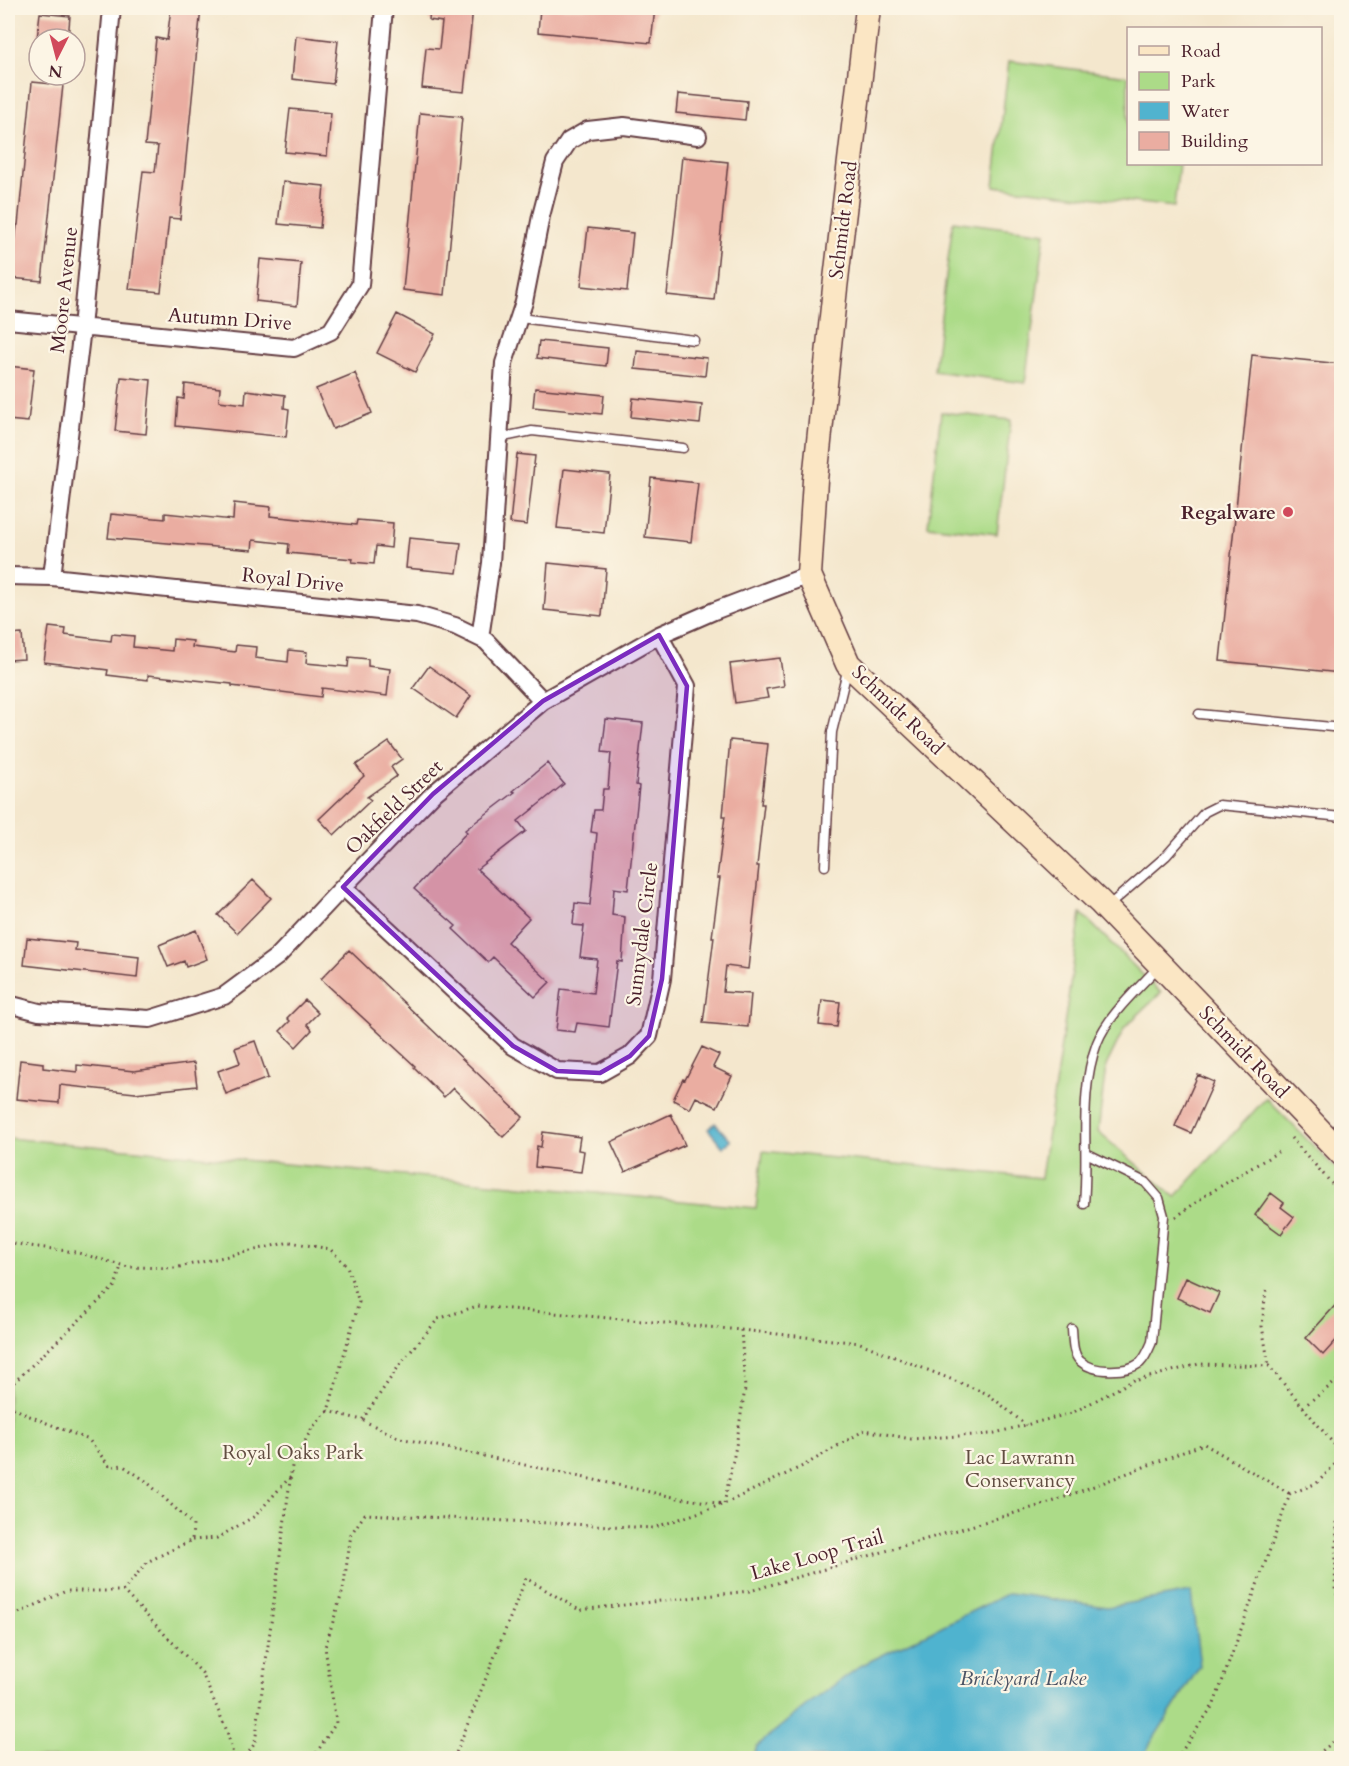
<svg xmlns="http://www.w3.org/2000/svg" width="1349" height="1766" font-family="Cardo,serif">
  <style>
    .green { fill: #acdb88; stroke: #7b7d5a; stroke-width: 1.5 }
    .water { fill: #50b3cf; stroke: #4d697d; stroke-width: 1.5 }
    .building { fill: #eaada1 }
    .lines { fill: none; stroke-linecap: round; stroke-linejoin: round }
    .lane-casing { stroke: #643d43; stroke-width: 11 }
    .street-casing { stroke: #643d43; stroke-width: 20 }
    .secondary-casing { stroke: #643d43; stroke-width: 27 }
    .path { stroke: #643d43; stroke-width: 3; stroke-dasharray: 1.5 4.5; stroke-linecap: butt }
    .lane { stroke: #fff; stroke-width: 8 }
    .street { stroke: #fff; stroke-width: 16 }
    .secondary { stroke: #fbe6c4; stroke-width: 24 }
    .marked { fill: #7b2cbf; fill-opacity: 0.2; stroke: #7b2cbf; stroke-width: 4.5; stroke-linejoin: round }
    .poi-dot { fill: #d1495b; stroke: #fcf5e5; stroke-width: 2 }
    .labels { text-anchor: middle; dominant-baseline: central; stroke-width: 4.5; stroke-linejoin: round; paint-order: stroke }
    .street-label { font-size: 20px; fill: #4a1f2b; stroke: #fcf5e5 }
    .poi-label { font-size: 20px; font-weight: bold; fill: #4a1f2b; stroke: #fcf5e5; text-anchor: end }
    .park-label { font-size: 20px; fill: #624e42; stroke: #fcf5e5 }
    .water-label { font-size: 21px; font-style: italic; fill: #4c5364; stroke: #fcf5e5 }
  </style>
  <rect width="100%" height="100%" fill="#fcf5e5"/>
  <filter id="ink" filterUnits="userSpaceOnUse"><feTurbulence type="fractalNoise" baseFrequency=".0167" numOctaves="2"/><feDisplacementMap in="SourceGraphic" scale="12" xChannelSelector="R" yChannelSelector="G"/><feConvolveMatrix kernelMatrix="1 2 1 2 8 2 1 2 1" color-interpolation-filters="sRGB"/></filter>
  <filter id="wash" filterUnits="userSpaceOnUse"><feTurbulence type="fractalNoise" baseFrequency=".008" numOctaves="4" result="noise"/><feDisplacementMap in="SourceGraphic" scale="24" xChannelSelector="R" yChannelSelector="G"/><feGaussianBlur stdDeviation="1.35" result="paint"/><feColorMatrix in="noise" values="0 0 0 0 0 0 0 0 0 0 0 0 0 0 0 0 0 1.4 0 .05"/><feComposite in="paint" operator="in"/></filter>
  <g filter="url(#wash)">
    <rect width="100%" height="100%" fill="#f4e7cd"/>
    <path class="green" d="M1009,61L1128,76V164H1179L1174,207L994,186Z
      M953,221L1045,233L1025,383L934,371Z
      M941,412L1011,420L997,534L928,526Z
      M1081,913L1161,993L1125,1027L1106,1066L1098,1132L1175,1197L1266,1098L1341,1174V1758H8V1138L756,1208L763,1151L1041,1178Z"/>
    <path class="water" d="M715,1123L731,1141L723,1147L708,1129Z
      M1191,1592L1200,1666L1150,1744L1143,1758H752L757,1746L809,1703L862,1665L1009,1593L1107,1607Z"/>
    <g id="blocks">
      <path class="building" d="M171,8H201L180,219L169,218L161,292L129,289L143,171L155,172L158,146L145,145L156,38L167,40Z
        M430,8H473L464,92L422,88L426,48L439,49L442,22L429,20Z
        M540,8H655L651,43L538,32Z
        M40,13L70,16L68,39H37Z
        M296,36L338,41L333,84L292,79Z
        M32,82L63,85L42,281L11,278L17,225H18Z
        M678,94L747,101L745,120L676,113Z
        M290,109L331,113L327,156L285,152Z
        M420,113L462,117L445,295L403,290Z
        M682,157L728,162L714,300L667,295Z
        M283,182L324,186L320,228L278,224Z
        M588,228L633,233L627,291L581,286Z
        M260,259L301,263L297,306L256,301Z
        M397,314L435,334L415,372L377,353Z
        M539,341L608,348L606,366L537,358Z
        M637,351L707,358L705,376L635,369Z
        M1252,355L1341,364V673L1220,661Z
        M8,366L34,369L28,422L8,420Z
        M355,373L372,413L333,429L316,389Z
        M121,377L151,380L146,434L115,431Z
        M185,384L220,388L219,401L245,404L246,390L285,395L284,408L289,409L286,437L176,426L178,398L184,399Z
        M535,388L604,395L602,414L533,407Z
        M633,398L702,405L700,424L631,417Z
        M517,454L535,456L527,525L510,523Z
        M564,469L610,474L604,533L557,528Z
        M651,478L698,483L691,542L645,537Z
        M234,503L271,507L270,516L356,525L357,520L393,523L391,548L376,546L374,564L352,562L353,559L288,553L289,544L253,540L252,550L108,538L111,514L165,519V513L233,520Z
        M409,538L461,543L457,573L406,568Z
        M548,563L606,569L602,616L544,610Z
        M49,627L66,629L65,635L111,641L112,634L134,636L133,647L172,651L173,639L193,641L192,647L235,652L236,645L256,647L255,658L288,662L289,650L307,652L306,663L348,667L349,657L368,659V666L390,669L387,696L322,688L321,697L232,686V684L148,675V680L107,675L108,670L44,662Z
        M22,634L24,659L8,660V635Z
        M780,658L784,686L766,689L768,698L735,703L730,664Z
        M429,666L471,696L456,718L413,688Z
        M606,719L643,723L636,785L639,786L628,890L614,888L612,915L625,917L622,962L617,961L609,1027L577,1023L575,1032L556,1030L561,989L593,993L597,959L580,957L584,926L573,925L575,903L590,905L597,833L591,832L594,810H601L603,789H608L611,753L602,752Z
        M730,740L768,744L761,804H764L757,866H759L748,969L726,966L723,992L751,994L748,1027L703,1023L714,937H712L720,878H717L725,816H723Z
        M389,742L402,759L391,767L397,776L367,797L371,800L334,835L319,819L364,776L356,765Z
        M547,763L564,784L518,821L526,831L477,869L529,918L507,942L550,982L535,997L493,957L488,962L453,929L456,926L414,889L467,832L465,830L515,792L513,791Z
        M253,880L271,898L237,933L218,915Z
        M196,930L207,959L186,967L184,961L168,967L159,945Z
        M27,938L76,943L75,950L139,957L137,978L24,965Z
        M349,950L523,1117L503,1137L453,1088L444,1097L414,1067L415,1066L321,979Z
        M305,1000L318,1013L307,1024L312,1030L296,1047L280,1031L290,1021L287,1018Z
        M822,1000L840,1002L837,1027L819,1025Z
        M255,1041L268,1078L226,1094L218,1071L240,1063L235,1048Z
        M702,1047L719,1055L713,1067L732,1076L717,1107L696,1097L690,1109L673,1100L683,1079L685,1080Z
        M20,1060L43,1063V1068L77,1072V1065L134,1071L194,1063L197,1086L135,1093L60,1085L59,1103L16,1099Z
        M1198,1075L1214,1082L1191,1133L1175,1126Z
        M671,1114L685,1145L625,1172L611,1142Z
        M543,1132L580,1137L578,1150L584,1151L581,1172L535,1167L537,1146L541,1147Z
        M1271,1193L1284,1203L1281,1207L1294,1217L1281,1234L1255,1215Z
        M1186,1278L1219,1293L1210,1313L1177,1298Z
        M1341,1299V1335L1323,1355L1306,1338Z"/>
    </g>
  </g>
  <g filter="url(#ink)">
    <use href="#blocks" fill-opacity="0" stroke="#643d43" stroke-width="1.5"/>
    <g class="lines">
      <g class="lane-casing">
        <path id="lane" d="M520,318L694,340
          M499,438L532,431L683,448
          M1199,714L1342,728
          M825,866L832,732L848,667
          M1107,907L1166,856L1205,812L1219,805L1342,817
          M1084,1204C1089,1150 1078,1094 1097,1043C1108,1015 1138,989 1158,967
          M1072,1329C1073,1339 1072,1353 1080,1361C1093,1373 1126,1373 1140,1363C1146,1357 1149,1349 1152,1342L1164,1216L1159,1198L1145,1182L1086,1153"/>
      </g>
      <g class="street-casing">
        <path id="street" d="M8,320L294,348L331,331L360,285L384,8
          M8,576L52,577L417,615L455,626L486,641L543,701
          M52,577L82,328L112,8
          M480,638L491,563L504,363L524,302L541,216L555,162L569,141L588,130L624,126L698,136
          M343,887L513,1046L557,1071L600,1073L630,1056L649,1036L662,979L687,686L659,635
          M8,1004L39,1012L150,1019L224,996L278,956L343,887L433,794L543,701L659,635L714,611L809,575"/>
      </g>
      <g class="secondary-casing">
        <path id="secondary" d="M868,8L835,288L815,480L809,575L848,664L1100,902L1342,1154"/>
      </g>
      <path class="path" d="M1291,1138L1342,1195
        M1176,1217L1206,1195L1278,1152
        M8,1243L75,1252L128,1267L175,1268L290,1242L330,1249L347,1266L359,1302L328,1411L312,1428L292,1466L255,1743L245,1758
        M1266,1290L1262,1326L1269,1366
        M741,1330L860,1343L988,1394L1026,1425
        M1138,1380L1199,1364L1269,1366L1342,1454
        M8,1392V1388L115,1286L121,1266
        M8,1405L27,1415L89,1440L110,1467L122,1465L146,1481L193,1525L192,1540L147,1562L123,1591
        M1303,1407L1342,1377
        M328,1411L362,1420L401,1363L438,1319L477,1306L741,1330L745,1389L736,1446L724,1504L678,1498L400,1438L362,1420
        M1342,1511L1337,1520L1335,1588L1342,1610
        M192,1540L217,1538L255,1516L290,1477
        M8,1618L66,1591H123L202,1673L227,1731L234,1758
        M313,1758L336,1723L325,1647L343,1590L351,1534L365,1514L653,1528L724,1504L805,1465L865,1430L911,1439L991,1434L1072,1413L1136,1379
        M454,1758L526,1578L579,1610L750,1591L1052,1502L1204,1444L1290,1494
        M1177,1758L1214,1704L1290,1494L1317,1483L1342,1457
        M1313,1758L1342,1735"/>
      <use href="#lane" class="lane"/>
      <use href="#street" class="street"/>
      <use href="#secondary" class="secondary"/>
    </g>
  </g>
  <path class="marked" d="M659,635L687,686L662,979L649,1036L630,1056L600,1073L557,1071L513,1046L343,887L433,794L543,701Z"/>
  <circle class="poi-dot" cx="1288" cy="512" r="6"/>
  <g class="labels">
    <g class="street-label">
      <text transform="translate(843 220) rotate(-83)">Schmidt Road</text>
      <text transform="translate(64 290) rotate(-84)">Moore Avenue</text>
      <text transform="translate(230 319) rotate(4)">Autumn Drive</text>
      <text transform="translate(293 580) rotate(6)">Royal Drive</text>
      <text transform="translate(898 710) rotate(44)">Schmidt Road</text>
      <text transform="translate(394 807) rotate(-44)">Oakfield Street</text>
      <text transform="translate(642 934) rotate(-83)">Sunnydale Circle</text>
      <text transform="translate(1244 1052) rotate(46)">Schmidt Road</text>
      <text transform="translate(817 1555) rotate(-16)">Lake Loop Trail</text>
    </g>
    <g class="poi-label">
      <text x="1276" y="512">Regalware</text>
    </g>
    <g class="park-label">
      <text x="293" y="1452">Royal Oaks Park</text>
      <text x="1020" y="1457">Lac Lawrann<tspan x="1020" dy="23">Conservancy</tspan></text>
    </g>
    <g class="water-label">
      <text x="1023" y="1678">Brickyard Lake</text>
    </g>
  </g>
  <rect width="1349" height="1766" fill="none" stroke="#fcf5e5" stroke-width="30"/>
  <rect x="1127" y="27" width="195" height="138" fill="#fcf5e5" stroke="#b59f9b" stroke-width="1.5"/>
  <rect x="1139" y="46" width="30" height="9" fill="#fbe6c4" stroke="#b59f9b" stroke-width="1.5"/>
  <text x="1181" y="57" font-size="18" fill="#4a1f2b">Road</text>
  <rect x="1139" y="72" width="30" height="18" fill="#acdb88" stroke="#b59f9b" stroke-width="1.5"/>
  <text x="1181" y="87" font-size="18" fill="#4a1f2b">Park</text>
  <rect x="1139" y="102" width="30" height="18" fill="#50b3cf" stroke="#b59f9b" stroke-width="1.5"/>
  <text x="1181" y="117" font-size="18" fill="#4a1f2b">Water</text>
  <rect x="1139" y="132" width="30" height="18" fill="#eaada1" stroke="#b59f9b" stroke-width="1.5"/>
  <text x="1181" y="147" font-size="18" fill="#4a1f2b">Building</text>
  <g transform="translate(57 57) rotate(186)"><circle r="28" fill="#fcf5e5" stroke="#b59f9b" stroke-width="1.5"/>
  <path d="M0-4.5L10 22L0 15L-10 22Z" fill="#d1495b"/>
  <text y="-9" font-size="16" font-weight="bold" text-anchor="middle" fill="#4a1f2b">N</text>
  </g>
</svg>
